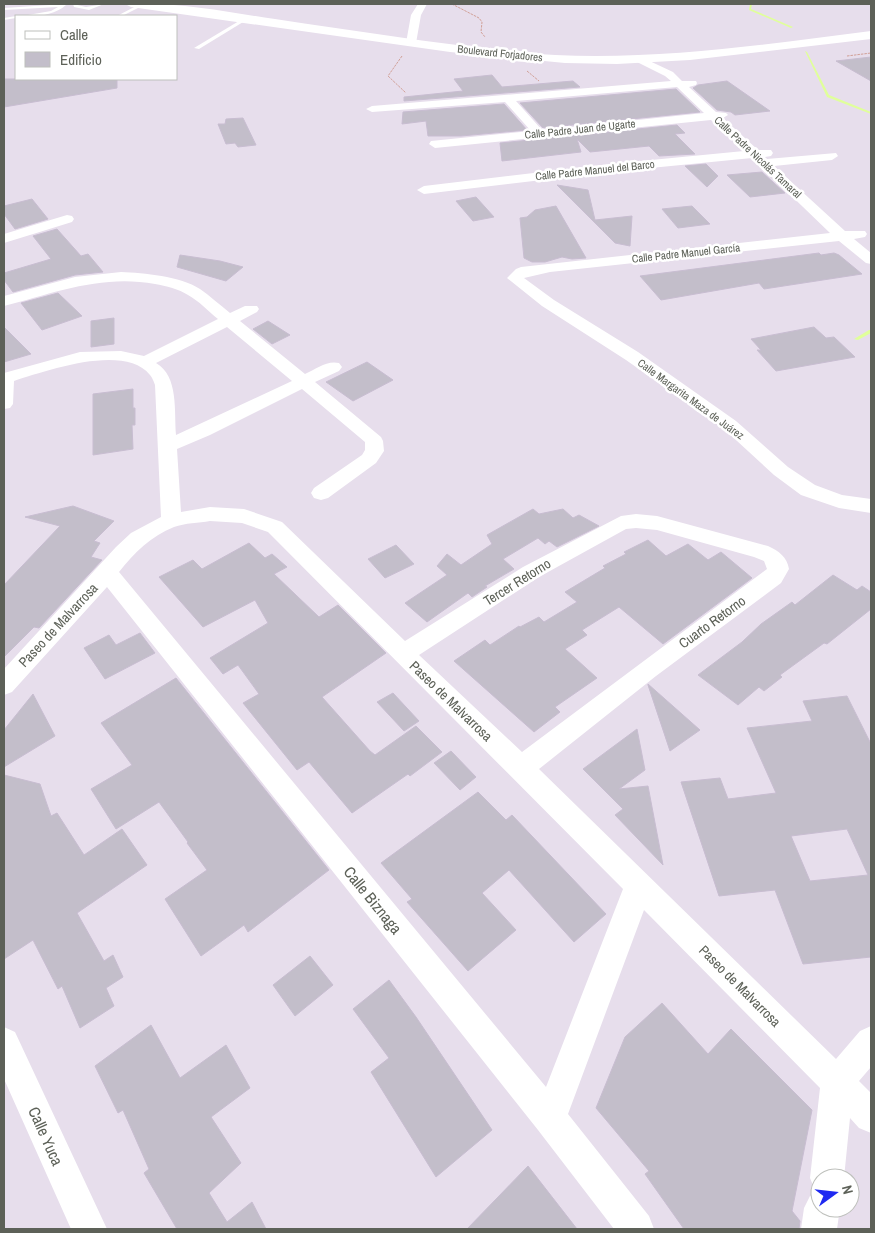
<svg xmlns="http://www.w3.org/2000/svg" width="875" height="1233" font-family="'Archivo Narrow',sans-serif">
  <style>
    .lines { fill: none; stroke-linecap: round; stroke-linejoin: round }
    .stream { fill: #e0ff9b; fill-rule: evenodd }
    .building { fill: #c3beca; stroke: #c8bdd1; fill-rule: evenodd }
    .path { stroke: #d1a097; stroke-width: 1; stroke-dasharray: 2.5 1; stroke-linecap: butt }
    .lane { fill: #fff; fill-rule: evenodd }
    .street { fill: #fff; fill-rule: evenodd }
    .secondary { fill: #fff; fill-rule: evenodd }
    .labels { text-anchor: middle; dominant-baseline: central; stroke-width: 5; stroke-linejoin: round; paint-order: stroke }
    .far-street-label { font-size: 11px; fill: #5d6158; stroke: #fff }
    .street-label { font-size: 14px; fill: #5d6158; stroke: #fff }
    .near-street-label { font-size: 16px; fill: #5d6158; stroke: #fff }
  </style>
  <rect width="100%" height="100%" fill="#e7deec"/>
  <g class="lines">
    <path class="stream" d="M750,4H752L751,9L793,27L791,28L749,10Z
      M805,51L807,52L829,95L871,112V114L827,97Z
      M869,330H871V333L858,340L854,339Z"/>
  </g>
  <path class="building" d="M871,57V81L836,61Z
    M492,75L502,87L573,81L580,87L404,101V97L463,91L454,79Z
    M4,79H117V88L4,107Z
    M727,81L770,111L735,115L731,112L717,110L693,88L698,85Z
    M676,89L700,112L543,128L520,103Z
    M504,104L527,130L461,136H428L426,121L402,124L403,112Z
    M243,118L256,145L238,147L235,143L226,144L218,124H225L226,119Z
    M677,125L685,133L675,134L695,154L659,156L649,146L590,152L577,139L581,152L502,161L500,143Z
    M706,164L718,176L707,187L685,166Z
    M762,172L785,193L750,197L727,175Z
    M557,185L588,190L595,220L632,216L630,246L615,243Z
    M476,197L494,217L473,221L456,201Z
    M32,199L48,219L15,229L4,214V206Z
    M556,206L586,258L572,259L562,257L545,262H532L524,258L520,218L527,217L535,210Z
    M692,206L710,224L678,228L662,209Z
    M57,229L81,256L88,254L103,272L75,275L13,292L4,280V273L51,259L33,236Z
    M819,253L821,255L834,253L839,255L862,274L764,289L759,283L661,300L640,276Z
    M180,255L220,261L243,267L226,281L177,267Z
    M58,293L82,316L42,330L21,303Z
    M114,318V344L91,347V321Z
    M268,321L290,335L272,344L253,329Z
    M4,327L31,354L4,362Z
    M814,327L826,338L834,337L855,357L776,371L757,350H761L751,339Z
    M367,362L393,380L353,401L326,382Z
    M133,389V408H135V425H132L133,449L93,455V394Z
    M73,506L114,521L94,541L100,543L91,557L102,560L39,628L34,627L4,657V585L60,526L25,517Z
    M533,509L539,514L563,509L573,518L579,515L599,526L557,547L549,541L545,544L538,538L503,559L514,569L485,586L487,587L472,597L468,593L427,622L405,603L447,575L437,566L447,554L461,565L492,544L487,535Z
    M648,540L666,556L688,544L708,560L721,552L752,578L663,644L619,607L582,630L587,635L565,649L597,678L555,707L560,712L534,732L454,661L485,640L490,645L519,626L520,627L539,617L544,622L577,602L565,592L605,568L603,566L626,554L624,552Z
    M249,543L265,558L272,554L287,567L274,574L319,617L338,605L386,653L322,697L370,751L375,755L416,726L442,752L410,776L408,774L352,813L309,762L297,770L243,703L259,694L238,665L223,674L210,658L268,623L255,600L203,627L159,577L193,560L202,569Z
    M396,545L414,564L385,578L368,559Z
    M833,575L857,590L862,586L871,592V609L827,644L824,643L780,675L782,677L764,691L759,687L738,705L698,675L742,642L761,624L792,602L795,605Z
    M140,633L155,653L105,679L84,648L109,635L116,645Z
    M176,678L329,870L248,932L244,925L201,956L165,899L207,870L187,843L188,842L159,802L116,829L91,789L132,765L101,723Z
    M648,684L700,730L670,751L648,685Z
    M393,693L419,721L404,731L377,702Z
    M33,694L55,736L4,767V730Z
    M847,696L871,744V957L803,964L775,890L719,896L681,782L720,778L728,799L776,793L747,728L812,721L803,701ZM847,829L868,875L810,881L791,836Z
    M637,729L645,770L619,789L648,786L663,865L615,815L623,809L583,769Z
    M451,751L476,777L460,790L434,763Z
    M4,775L40,784L51,816L57,813L84,855L122,829L147,865L77,913L104,961L113,955L123,977L106,988L114,1006L80,1028L62,986L58,989L33,940L4,959Z
    M478,792L506,820L512,815L606,914L574,942L509,870L482,893L516,930L468,971L407,902L412,899L381,863Z
    M310,956L333,985L295,1016L273,985Z
    M389,980L416,1017L492,1130L436,1177L371,1072L389,1058L353,1009Z
    M662,1003L708,1054L731,1029L812,1110L792,1211L800,1221L799,1229H684L645,1174L649,1171L596,1108L625,1037Z
    M151,1025L180,1078L226,1045L250,1088L211,1117L241,1163L209,1193L227,1222L252,1202L266,1229H177L144,1173L149,1169L123,1110L118,1113L95,1066Z
    M528,1166L577,1229H467Z"/>
  <g class="lines">
    <path class="path" d="M452,4L479,18L482,22L481,32L485,37
      M402,56L388,76L406,93
      M847,56L871,53
      M527,71L539,81"/>
    <path class="lane" d="M65,4L66,5C55,15 37,17 22,16L51,11L58,7L4,10V8Z
      M73,4L86,7L104,4L89,10L74,7Z
      M140,4L144,5L122,16H117Z
      M16,16V18L4,20V18L16,16H18Z
      M244,18L248,19L199,49L194,48Z"/>
    <path class="street" d="M418,4H427L421,15L416,43L411,46L406,43L411,15Z
      M641,57L673,72L682,81H696L697,83L696,85L689,87L716,112L726,113L728,115L723,118L758,150H771L773,153L771,156L765,157L767,159L836,153L838,156L832,160L774,166L845,231H865L867,234L865,237L854,239L871,253V264L866,263L839,241L550,272L524,278L554,300L638,352L736,421L788,467L815,485L842,495L871,499V513L839,508L801,495L774,475L724,429L626,360L542,306L507,278L516,269L521,267L830,233L752,158L610,172L424,194L417,190L424,186L610,164L744,151L711,120L435,148L429,144L431,141L531,131L505,102L372,112L366,109L372,106L671,81L665,76L637,62L636,60L637,58ZM677,87L704,113L542,130L516,101Z
      M67,215L72,216L74,219L72,222L4,243V234Z
      M121,272C144,273 180,276 200,289C210,296 220,305 230,313L245,306H257L259,309L257,312L240,321L305,374C316,369 327,360 339,363L342,367L339,371L315,382L381,437L383,441L384,451L376,463L328,498L321,500L314,498L311,493L314,488L362,455L365,450V442L302,389L210,435L177,449L181,512L210,507L244,509L282,522L405,641L523,567L621,516L636,514L657,516L768,546C779,551 787,557 789,569L781,583L656,676L539,769L836,1059L860,1031L871,1026V1067L859,1081L871,1093V1133L859,1128L850,1118L844,1178H820V1208H840L837,1229H801L804,1208L810,1196L818,1192L815,1190L810,1178L820,1088L644,910L568,1114L649,1216L654,1229H614L538,1130L107,587L12,692L4,695V669L116,547L131,533L161,517L155,385C154,382 152,377 150,375C124,343 46,371 14,381L13,404L10,408L4,409V373L80,352L121,351L144,356L218,319C208,311 199,301 188,295C179,289 166,286 155,284C102,274 54,293 4,306V296L75,277ZM227,327L292,381L176,435C174,412 179,376 156,363ZM210,521L242,523L268,532L623,889L546,1087L119,572C134,553 151,536 174,527C185,523 199,523 210,521ZM636,528L657,530L754,557L764,561L767,569L522,752L419,655L539,577L626,529Z
      M4,1027L15,1032L107,1229H71L4,1079Z"/>
    <path class="secondary" d="M125,4C175,1 226,12 275,19C355,31 434,43 514,52C634,64 752,46 871,31V39L690,60L617,64L565,63L450,52L131,7Z"/>
  </g>
  <g class="labels">
    <g class="far-street-label">
      <text transform="translate(500 53) rotate(6)">Boulevard Forjadores</text>
      <text transform="translate(580 129) rotate(-6)">Calle Padre Juan de Ugarte</text>
      <text transform="translate(758 157) rotate(43)">Calle Padre Nicolás Tamaral</text>
      <text transform="translate(595 170) rotate(-6)">Calle Padre Manuel del Barco</text>
      <text transform="translate(686 253) rotate(-6)">Calle Padre Manuel García</text>
      <text transform="translate(691 399) rotate(36)">Calle Margarita Maza de Juárez</text>
    </g>
    <g class="street-label">
      <text transform="translate(517 582) rotate(-32)">Tercer Retorno</text>
      <text transform="translate(712 622) rotate(-36)">Cuarto Retorno</text>
      <text transform="translate(58 625) rotate(-47)">Paseo de Malvarrosa</text>
      <text transform="translate(451 701) rotate(44)">Paseo de Malvarrosa</text>
      <text transform="translate(740 986) rotate(45)">Paseo de Malvarrosa</text>
    </g>
    <g class="near-street-label">
      <text transform="translate(373 900) rotate(51)">Calle Biznaga</text>
      <text transform="translate(46 1136) rotate(66)">Calle Yuca</text>
    </g>
  </g>
  <rect width="875" height="1233" fill="none" stroke="#5d6158" stroke-width="10"/>
  <rect x="15" y="15" width="162" height="65" fill="#ffffff" stroke="#bec0bc"/>
  <rect x="25" y="31" width="25" height="8" fill="#ffffff" stroke="#bec0bc"/>
  <text x="60" y="40" font-size="15" fill="#5d6158">Calle</text>
  <rect x="25" y="52" width="25" height="15" fill="#c3beca" stroke="#bec0bc"/>
  <text x="60" y="65" font-size="15" fill="#5d6158">Edificio</text>
  <g transform="translate(835 1193) rotate(75)"><circle r="24" fill="#ffffff" stroke="#bec0bc"/>
  <path d="M0-4L9 19L0 12L-9 19Z" fill="#1f29f1"/>
  <text y="-8" font-size="14" font-weight="bold" text-anchor="middle" fill="#5d6158">N</text>
  </g>
</svg>
